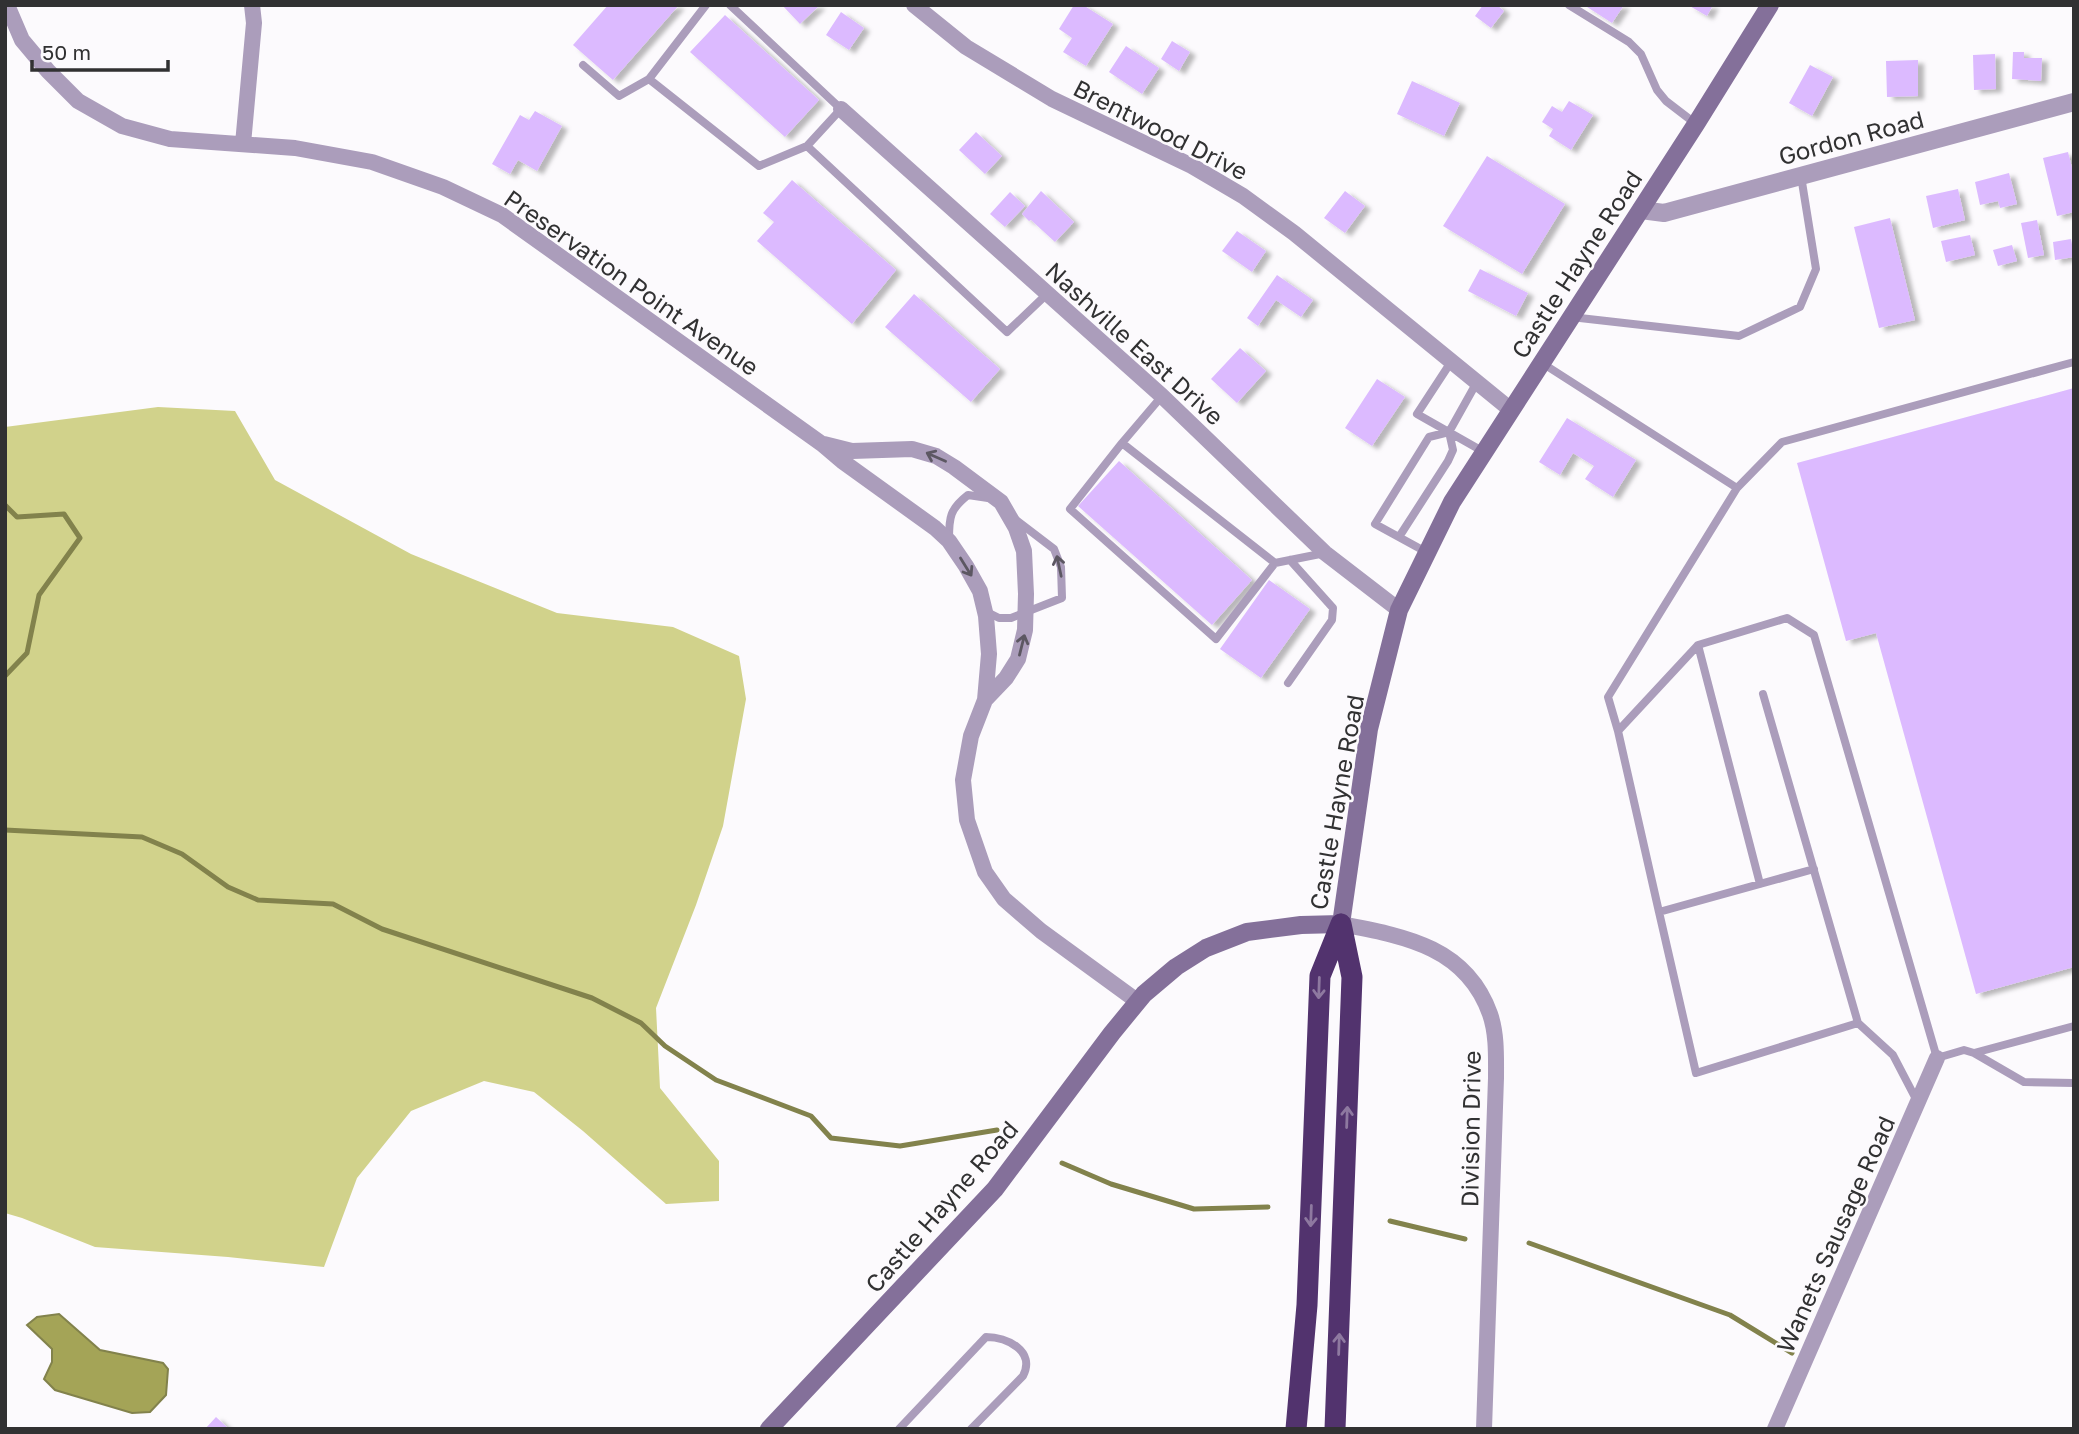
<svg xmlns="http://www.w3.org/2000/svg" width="2079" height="1434" font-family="'Golos Text',sans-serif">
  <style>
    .green { fill: #d1d28b }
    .water { fill: #a4a457; stroke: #82824c; stroke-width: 2 }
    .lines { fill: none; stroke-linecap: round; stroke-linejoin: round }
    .stream { stroke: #82824c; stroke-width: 5 }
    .building { fill: #dcbaff; filter: url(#shadow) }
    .service { stroke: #ab9dbb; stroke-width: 8 }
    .minor { stroke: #ab9dbb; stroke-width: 16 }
    .tertiary { stroke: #ab9dbb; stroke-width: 18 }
    .secondary { stroke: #84709a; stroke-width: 18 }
    .motorway { stroke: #52336e; stroke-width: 21 }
    .oneway { stroke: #5c5762 }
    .oneway2 { stroke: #8e79a0 }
    .labels { text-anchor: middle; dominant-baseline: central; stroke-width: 5; stroke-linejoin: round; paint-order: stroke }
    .street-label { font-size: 24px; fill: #313132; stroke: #fcfafd }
  </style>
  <defs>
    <filter id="shadow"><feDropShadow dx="6" dy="3.5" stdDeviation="2" flood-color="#0004"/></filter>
  </defs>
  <rect width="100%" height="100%" fill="#fcfafd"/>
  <path class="green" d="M158,407L235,411L275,480L411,554L557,613L673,627L739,656L746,699L723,826L696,905L656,1008L660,1088L719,1161V1201L666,1204L583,1131L534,1092L484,1081L411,1111L357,1178L324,1267L228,1257L95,1247L22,1218L5,1213V427Z"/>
  <path class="water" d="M59,1314L100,1350L163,1363L168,1369L166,1395L150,1412L132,1413L55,1390L44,1379L52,1362V1349L27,1325L37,1317Z"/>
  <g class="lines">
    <path class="stream" d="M5,505L17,517L64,514L80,538L39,595L27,653L5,676
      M5,830L142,837L182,854L228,887L258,900L333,904L382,929L592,998L641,1023L665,1046L716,1080L811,1116L831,1138L900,1146L997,1130
      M1062,1163L1111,1184L1194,1209L1268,1207
      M1390,1221L1465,1239
      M1529,1243L1730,1315L1792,1353"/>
  </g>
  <path class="building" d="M608,5H679L613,80L573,45Z
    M782,5H820L800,24Z
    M1074,5H1083L1113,24L1086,66L1063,52L1072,38L1059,29Z
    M1483,5H1497L1504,11L1491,28L1475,16Z
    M1584,5H1624L1612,23Z
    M1688,5H1713L1707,16Z
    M841,12L864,28L849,50L826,35Z
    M725,15L819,100L785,137L690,52Z
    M1172,41L1190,52L1179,71L1161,59Z
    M1126,46L1159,68L1142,94L1109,72Z
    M2013,52H2024V58H2042L2041,81L2012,79Z
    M1995,54L1996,89L1974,90L1973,55Z
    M1918,60V96L1887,97L1886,61Z
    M1810,65L1833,77L1812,116L1789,103Z
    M1412,81L1460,103L1444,136L1397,114Z
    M1569,101L1593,115L1571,150L1549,136L1553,129L1542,122L1552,106L1562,112Z
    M535,111L562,126L537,171L518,160L510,174L492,164L520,115L529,120Z
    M976,132L1002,156L985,174L959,150Z
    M2068,152L2074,176V212L2057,216L2043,158Z
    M1487,156L1565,204L1522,274L1443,226Z
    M2009,173L2017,204L2000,208L1998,201L1980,205L1975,182Z
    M792,180L896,270L852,324L757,241L774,222L763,213Z
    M1958,189L1965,220L1933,228L1926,196Z
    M1041,191L1074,222L1055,242L1031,220L1029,221L1022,214Z
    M1345,191L1365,206L1345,233L1324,218Z
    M1010,192L1025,206L1005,227L990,214Z
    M1890,218L1915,320L1879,328L1854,227Z
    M2037,220L2044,255L2028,258L2021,223Z
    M1237,231L1266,251L1252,272L1222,251Z
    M1970,235L1975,255L1946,262L1941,241Z
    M2071,239L2074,257L2055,260L2053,242Z
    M2012,245L2017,261L1998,266L1993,250Z
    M1480,269L1528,293L1516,316L1468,291Z
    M1277,275L1313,300L1301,317L1276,300L1258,326L1247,318Z
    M914,294L1000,369L971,402L885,327Z
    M1240,348L1266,371L1237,403L1211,379Z
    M1377,379L1405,397L1372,446L1345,428Z
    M2074,388V967L1976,994L1876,633L1846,641L1797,463Z
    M1567,418L1636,460L1613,497L1585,479L1594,466L1573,453L1560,475L1539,462Z
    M1119,461L1252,580L1212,625L1078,506Z
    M1269,580L1310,609L1261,678L1220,649Z
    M216,1417L229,1429H205Z"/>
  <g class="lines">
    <path class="service" d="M706,5L649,79L759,166L807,146L841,109L730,5
      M1569,5L1629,42L1641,54L1657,90L1666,101L1696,124
      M583,65L619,96L649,79
      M807,146L1007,332L1047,294
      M1571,317L1739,336L1800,307L1816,269L1801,176
      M1451,362L1417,414L1484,452
      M1542,363L1737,488L1608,697L1618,731L1698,645L1787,618L1814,635L1937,1058L1964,1050L1974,1053L2024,1082L2074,1083
      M1162,396L1122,443L1275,563L1325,553
      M1122,443L1070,509L1216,639L1275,563
      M1737,488L1782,442L2074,362
      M1399,537L1448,461L1453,450L1449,432L1477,382
      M949,539C949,517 950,509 968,495L988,498
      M1428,553L1375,524L1429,437L1449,432
      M987,612L999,618H1011L1062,598L1061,567L1054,549L1016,520
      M1698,645L1760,884
      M1288,683L1332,620L1333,608L1290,560
      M1763,694L1858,1023L1893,1055L1917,1101
      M1618,731L1659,912L1814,869
      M1659,912L1696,1073L1858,1023
      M1974,1053L2074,1026
      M899,1429L986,1337C1007,1337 1036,1351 1023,1376L971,1429"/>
    <path class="minor" d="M7,5L22,40L48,71L78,101L122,126L170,139L295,148L372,162L443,187L502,215L822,444L842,461L935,528L949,541L966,566L980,591L986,616L989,654L985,700L971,736L963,780L967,820L985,872L1004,899L1041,931L1137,1001
      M914,5L966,47L1052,99L1192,166L1243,196L1294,233L1511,410
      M841,109L1162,396L1325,553L1399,610
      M243,144L254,23L252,5
      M824,444L852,451L912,449L936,456L954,467L1001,502L1016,528L1024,551L1026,594L1025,630L1018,659L1006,678L985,700
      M1341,924C1403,936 1466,946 1490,1014C1497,1034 1496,1057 1496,1078L1484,1429
      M1775,1429L1937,1058"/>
    <path class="tertiary" d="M1641,210L1664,213L2074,102"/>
    <path class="secondary" d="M769,1429L995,1189L1112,1033L1144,994L1176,967L1206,948L1247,932L1301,925L1341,924L1369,729L1399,610L1452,502L1696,124L1770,5"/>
    <path class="motorway" d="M1296,1429L1307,1305L1320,976L1341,924
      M1335,1429L1352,977L1341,924"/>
  </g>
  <defs><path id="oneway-shaft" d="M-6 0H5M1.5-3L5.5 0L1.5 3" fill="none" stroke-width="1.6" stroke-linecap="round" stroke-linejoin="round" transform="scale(1.75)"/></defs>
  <g class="oneway">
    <use href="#oneway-shaft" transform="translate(936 457) rotate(-156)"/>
    <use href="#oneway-shaft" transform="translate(1059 566) rotate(-102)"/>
    <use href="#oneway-shaft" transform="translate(966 567) rotate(58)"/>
    <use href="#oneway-shaft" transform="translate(1022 645) rotate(-76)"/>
  </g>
  <g class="oneway2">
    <use href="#oneway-shaft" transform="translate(1319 988) rotate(92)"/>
    <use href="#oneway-shaft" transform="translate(1347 1117) rotate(-88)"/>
    <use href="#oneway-shaft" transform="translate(1311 1216) rotate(92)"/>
    <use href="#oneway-shaft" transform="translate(1339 1344) rotate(-88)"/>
  </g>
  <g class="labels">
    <g class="street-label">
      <text transform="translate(1161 129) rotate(27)">Brentwood Drive</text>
      <text transform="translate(1851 137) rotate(-15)">Gordon Road</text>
      <text transform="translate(1576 264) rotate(-57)">Castle Hayne Road</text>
      <text transform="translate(632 282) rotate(35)">Preservation Point Avenue</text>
      <text transform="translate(1135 343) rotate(42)">Nashville East Drive</text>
      <text transform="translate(1336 802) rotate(-80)">Castle Hayne Road</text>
      <text transform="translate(1470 1129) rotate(-89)">Division Drive</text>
      <text transform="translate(941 1206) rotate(-49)">Castle Hayne Road</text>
      <text transform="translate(1835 1234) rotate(-66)">Wanets Sausage Road</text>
    </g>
  </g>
  <rect width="2079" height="1434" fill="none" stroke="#313132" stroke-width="14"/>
  <path d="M32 60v10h136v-10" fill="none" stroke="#313132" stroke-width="3.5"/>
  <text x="42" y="60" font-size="21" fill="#313132" stroke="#fcfafd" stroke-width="5" paint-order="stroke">50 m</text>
</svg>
